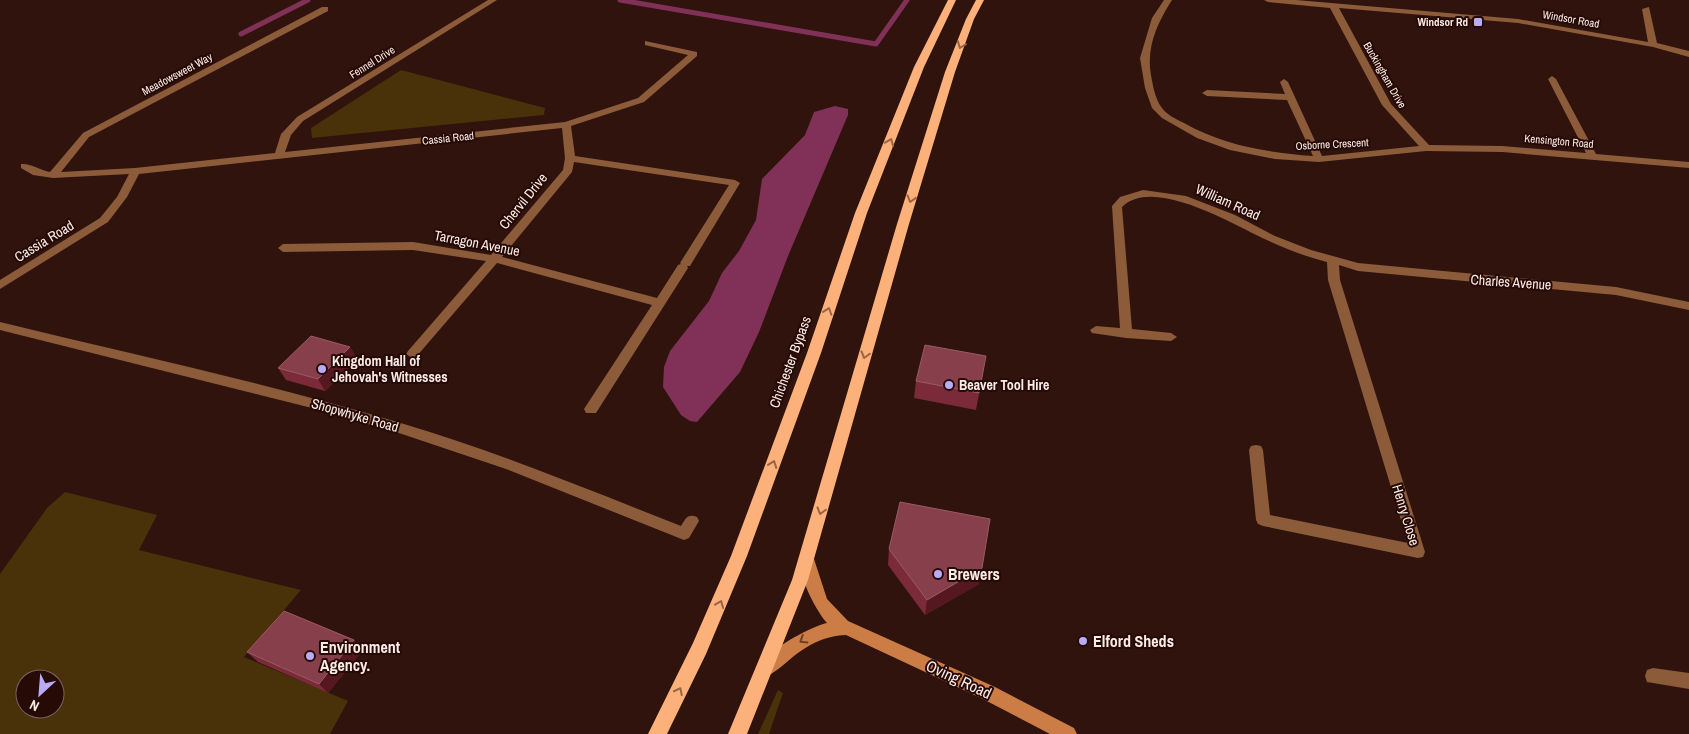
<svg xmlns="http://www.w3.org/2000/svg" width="1689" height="734" font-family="'Archivo Narrow',sans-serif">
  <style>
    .green { fill: #493109; fill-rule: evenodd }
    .water { fill: #813157 }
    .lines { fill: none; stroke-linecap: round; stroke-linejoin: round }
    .stream { stroke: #813157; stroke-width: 5 }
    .minor { fill: #8c5b3a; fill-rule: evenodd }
    .secondary { fill: #cc7d46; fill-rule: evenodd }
    .trunk { fill: #fcb07a; fill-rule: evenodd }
    .wall { fill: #7a2a39 }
    .shaded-wall { fill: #561820 }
    .building { fill: #883f4c; stroke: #9a5a64 }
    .oneway { stroke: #9b6545 }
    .oneway2 { stroke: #703e22 }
    .poi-dot { fill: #b9abf7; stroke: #250a05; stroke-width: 2 }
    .labels { text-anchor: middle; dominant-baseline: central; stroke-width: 4; stroke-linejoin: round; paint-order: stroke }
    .far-street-label { font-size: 11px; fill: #fcebe7; stroke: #250a05 }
    .far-poi-label { font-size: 11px; font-weight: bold; fill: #fcebe7; stroke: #250a05; text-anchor: end }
    .street-label { font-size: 14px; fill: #fcebe7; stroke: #250a05 }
    .poi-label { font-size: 14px; font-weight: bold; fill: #fcebe7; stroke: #250a05; text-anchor: start }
    .near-poi-label { font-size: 16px; font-weight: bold; fill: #fcebe7; stroke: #250a05; text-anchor: start }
    .near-street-label { font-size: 16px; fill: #fcebe7; stroke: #250a05 }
  </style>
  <rect width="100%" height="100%" fill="#30130d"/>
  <path class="green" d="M401,70L545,108L544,115L312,138L311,128Z
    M65,492L157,515L139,550L301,590L244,657L348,701L330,734H0V574L47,508ZM25,679H55V709H25Z
    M778,690L783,693L769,734H758Z"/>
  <path class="water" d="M835,106L848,109V115L788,256L759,332L740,372L697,422L690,421L681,415L663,387L664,367L670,351L709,301L722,273L739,251L756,220L762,179L805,135L814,112Z"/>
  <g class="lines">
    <path class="stream" d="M620,0L876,44L907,0
      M241,34L308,0"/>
    <path class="minor" d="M488,0H497L303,121L291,135L285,152L565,122L638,98L688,55L645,45V41L697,52V56L644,102L571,126L575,156L735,180L740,183L690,266H687L688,268L596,413H586L584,409L652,305L497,263L416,357L412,358L406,354L408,351L486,261L413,250L283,252L278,248L283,244L413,242L491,255L563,170L565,158L562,128L139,174L127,197L108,222L0,289V280L100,218L117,197L129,174L53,178L33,175L21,168V164C30,163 40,170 50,172L83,133L322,7H328V11L89,137L61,172L135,168L275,153L281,134L297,117ZM574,162L729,185L680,263L681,264L678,265L657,298L502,257L572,172Z
      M1164,0H1172C1157,23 1146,48 1151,75C1153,86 1155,99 1162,108C1167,115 1176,119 1184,123C1225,146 1266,152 1313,156L1287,100L1207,96L1202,93L1207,90L1285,94L1280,82L1284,79L1288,82L1322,156L1419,146L1382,105L1330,8L1268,2L1264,0H1296L1518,19L1648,42L1642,9L1649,7L1657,43L1689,51V57L1653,47L1518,23L1339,8L1391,104L1429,145L1502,146L1586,153L1548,79L1552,76L1556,79L1596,154L1689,162V168L1502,152L1426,151L1319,162L1275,159L1230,150L1197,138L1162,118L1152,108L1145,88L1140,58L1152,18Z
      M1143,190L1186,196L1235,215L1275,236L1311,250L1358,263L1616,287L1689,302V310L1616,295L1358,271L1339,265L1340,280L1425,552L1423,557L1418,558L1263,526L1258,524L1256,520L1249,450L1251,446L1256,445L1261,446L1263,450L1270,515L1408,543L1328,280L1327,262C1307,257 1288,250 1269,241C1237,227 1154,175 1122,207L1132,329L1171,333L1177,337L1171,341L1126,338L1092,333L1090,330L1096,326L1120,328L1112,206L1120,197Z
      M0,322C135,355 271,384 404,424C498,452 589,490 681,526C685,519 688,513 697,517L699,521L689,538L684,540L506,469L402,434L316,409L0,330Z
      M1653,668L1689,673V689L1647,682L1645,676L1647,670Z"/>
    <path class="secondary" d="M807,552L812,554L814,559L827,599L848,621L995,687L1074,728L1077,734H1050L983,699L846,635C822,636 806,646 788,661C781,667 774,673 765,677L759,675L757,669C764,652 809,627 827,623C816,611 794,570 802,554Z"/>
    <path class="trunk" d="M948,0H956L924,67L867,213L821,353L747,556L706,654L667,734H648L693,643L731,556L807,353L855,213L914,67Z
      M976,0H984L974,19L955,72L909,224L808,580L747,734H728L792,580L897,224L945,72L966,19Z"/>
  </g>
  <path class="wall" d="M350,347L357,359L325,391L286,380L278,368Z
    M983,373L976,410L914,398L916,381Z
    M889,549L979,584L925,615L888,565Z
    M354,640L362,651L328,693L258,662L247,652Z"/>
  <path class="shaded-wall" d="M350,347L357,359L325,391L318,379Z
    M982,568L979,584L925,615L927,600Z
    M354,640L362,651L328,693L319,684Z"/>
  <path class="building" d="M311,336L350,347L318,379L278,368Z
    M925,345L986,356L979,393L916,381Z
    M900,502L990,519L982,568L927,600L889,549Z
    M284,611L354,640L319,684L247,652Z"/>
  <defs><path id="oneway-chevron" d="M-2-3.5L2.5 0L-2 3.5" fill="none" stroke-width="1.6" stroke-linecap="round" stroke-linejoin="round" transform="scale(1.25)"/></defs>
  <g class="oneway">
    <use href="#oneway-chevron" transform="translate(961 45) rotate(111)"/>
    <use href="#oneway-chevron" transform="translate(890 142) rotate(-68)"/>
    <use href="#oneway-chevron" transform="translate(911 199) rotate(107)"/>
    <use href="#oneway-chevron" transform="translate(828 311) rotate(-71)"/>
    <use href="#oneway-chevron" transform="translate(865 355) rotate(106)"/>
    <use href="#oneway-chevron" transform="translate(773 464) rotate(-70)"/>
    <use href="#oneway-chevron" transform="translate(821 511) rotate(106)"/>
    <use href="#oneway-chevron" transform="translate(720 604) rotate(-68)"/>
    <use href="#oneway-chevron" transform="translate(679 691) rotate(-63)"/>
  </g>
  <use class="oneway2" href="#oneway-chevron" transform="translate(803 640) rotate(148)"/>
  <g class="poi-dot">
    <rect x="1473" y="17" width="10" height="10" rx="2.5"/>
    <circle cx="322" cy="369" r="5"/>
    <circle cx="949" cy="385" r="5"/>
    <circle cx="938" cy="574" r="5"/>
    <circle cx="1083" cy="641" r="5"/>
    <circle cx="310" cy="656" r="5"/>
  </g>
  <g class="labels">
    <g class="far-street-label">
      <text transform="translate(1571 19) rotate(10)">Windsor Road</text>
      <text transform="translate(372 62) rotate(-32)">Fennel Drive</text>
      <text transform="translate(177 74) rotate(-28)">Meadowsweet Way</text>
      <text transform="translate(1385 75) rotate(60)">Buckingham Drive</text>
      <text transform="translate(448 138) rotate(-6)">Cassia Road</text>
      <text transform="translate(1559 141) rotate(5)">Kensington Road</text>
      <text transform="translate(1332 144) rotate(-3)">Osborne Crescent</text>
    </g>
    <g class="far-poi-label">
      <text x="1468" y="22">Windsor Rd</text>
    </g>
    <g class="street-label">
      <text transform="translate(523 201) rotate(-51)">Chervil Drive</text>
      <text transform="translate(1228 202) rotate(24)">William Road</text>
      <text transform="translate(44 241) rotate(-31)">Cassia Road</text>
      <text transform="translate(477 243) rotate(11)">Tarragon Avenue</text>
      <text transform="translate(1511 282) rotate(4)">Charles Avenue</text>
      <text transform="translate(790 362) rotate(-70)">Chichester Bypass</text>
      <text transform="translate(355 415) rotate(16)">Shopwhyke Road</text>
      <text transform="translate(1406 515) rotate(73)">Henry Close</text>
    </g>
    <g class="poi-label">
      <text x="332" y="361">Kingdom Hall of<tspan x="332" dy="16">Jehovah's Witnesses</tspan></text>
      <text x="959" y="385">Beaver Tool Hire</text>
    </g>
    <g class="near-poi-label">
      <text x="948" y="574">Brewers</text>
      <text x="1093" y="641">Elford Sheds</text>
      <text x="320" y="647">Environment<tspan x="320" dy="18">Agency.</tspan></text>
    </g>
    <g class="near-street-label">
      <text transform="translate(959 679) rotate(25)">Oving Road</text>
    </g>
  </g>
  <g transform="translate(40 694) rotate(206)"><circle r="24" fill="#250a05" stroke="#7b645f"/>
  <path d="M0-4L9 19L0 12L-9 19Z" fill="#b9abf7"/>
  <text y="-8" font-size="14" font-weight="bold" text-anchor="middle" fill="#fcebe7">N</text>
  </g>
</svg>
